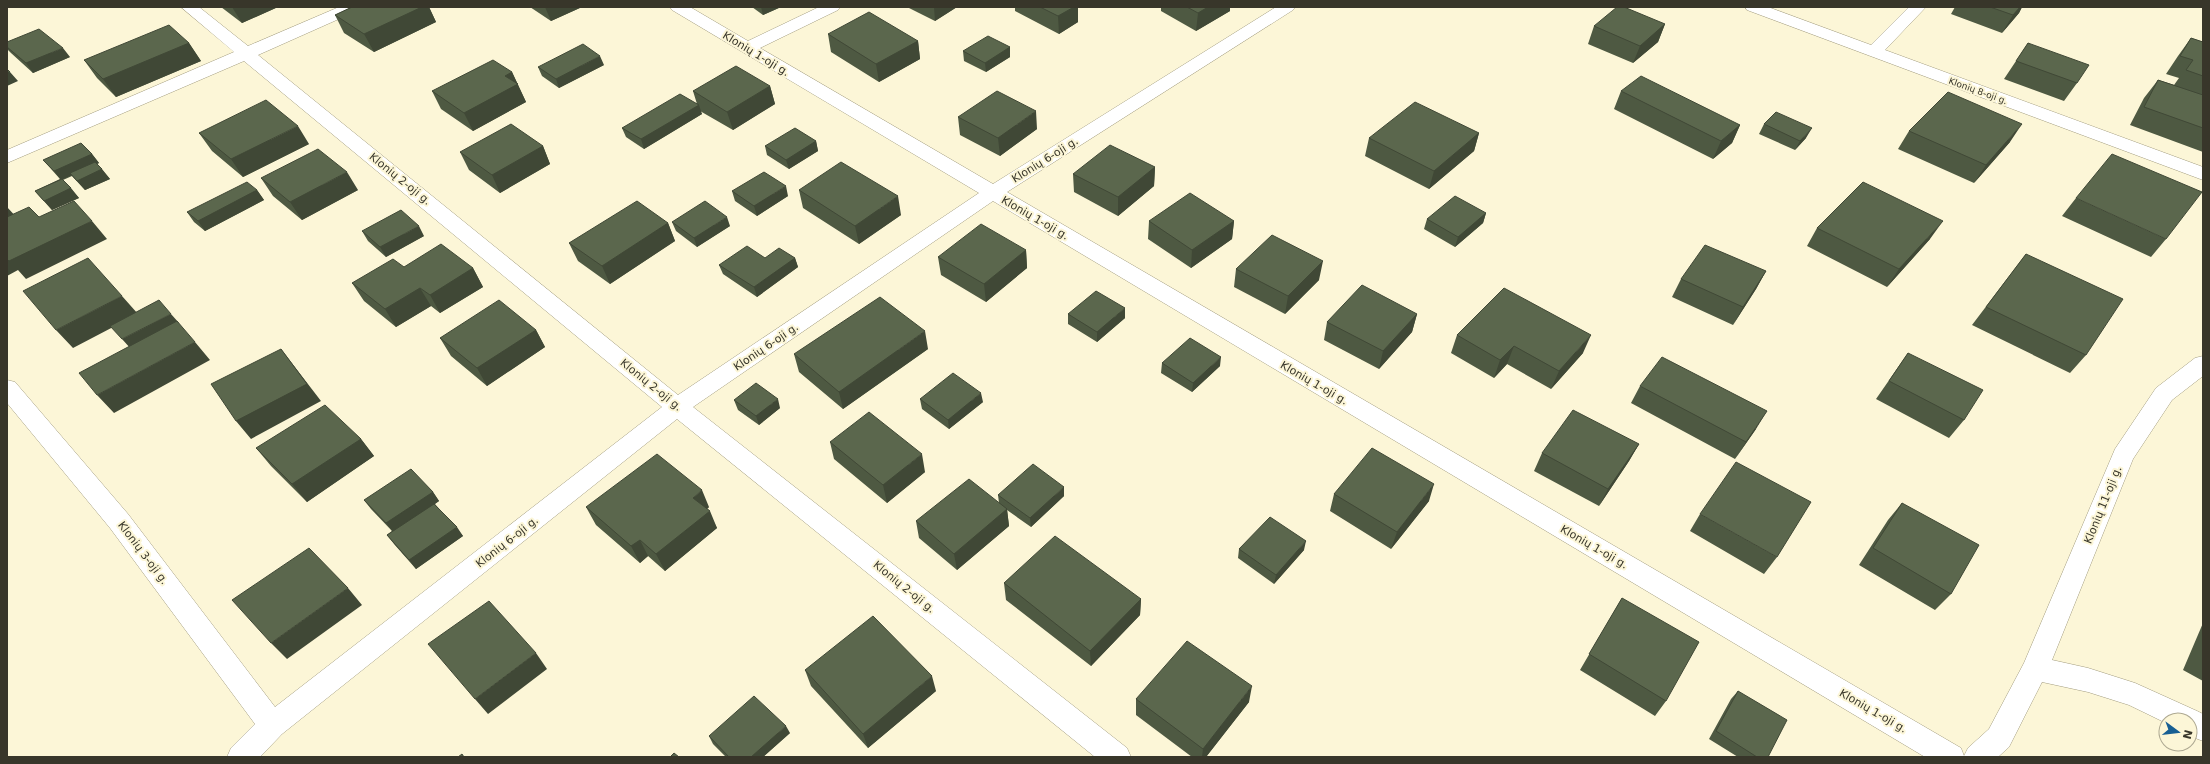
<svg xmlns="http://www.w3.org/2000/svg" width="2210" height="764" font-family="'DejaVu Sans',sans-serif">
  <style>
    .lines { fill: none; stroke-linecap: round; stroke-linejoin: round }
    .street-casing { stroke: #a39d80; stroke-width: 1 }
    .street { fill: #fff; fill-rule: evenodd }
    .wall { fill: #4e5942 }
    .shaded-wall { fill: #404836 }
    .building { fill: #5b674d; stroke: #404836 }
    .labels { text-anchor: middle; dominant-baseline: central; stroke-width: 4; stroke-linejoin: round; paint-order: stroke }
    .far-street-label { font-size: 9px; fill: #38362a; stroke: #fcf6d7 }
    .street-label { font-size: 11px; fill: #38362a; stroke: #fcf6d7 }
  </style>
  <rect width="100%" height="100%" fill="#fcf6d7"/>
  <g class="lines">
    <g class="street-casing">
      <path id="street" d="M181,7H199L248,46L339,7H361L359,10L258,55L678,395L979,193L672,10L670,7H690L748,41L819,7H840L838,10L760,48L993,184L1276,7H1295L1293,10L1007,192L1961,748L1964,756L1968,748L1989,729L2024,663L2115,449L2156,388L2195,358L2203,356V376L2172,400L2133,459L2052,660L2088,668L2135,683L2197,711L2203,714V741L2190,736V720H2166V723L2129,705L2088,692L2042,682L2009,747L1998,757H1925L993,201L693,407L1127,748L1131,757H1095L677,419L282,734L260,757H227L231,748L255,724L110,528L7,403V380L15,382L128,514L275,707L662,407L244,61L7,163V150L234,52Z
        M1745,7H1768L1871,45L1909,7H1926L1885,50L2203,167V180L1747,10Z"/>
    </g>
    <use href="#street" class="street"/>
  </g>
  <path class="wall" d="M221,7H278L242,23Z
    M352,7H429L436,22L374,52L344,33L335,15Z
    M530,7H582L551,21Z
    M752,7H781L763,15Z
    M907,7H957L935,21Z
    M1015,7H1078V22L1059,34L1015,11Z
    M1161,7H1230V11L1196,31L1161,11Z
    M1955,7H2022L2019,13L2002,33L1951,14Z
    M1665,24L1658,42L1633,63L1588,44L1594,26Z
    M828,34L918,41L920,59L879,82L831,52Z
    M2191,38L2203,42V152L2130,125L2144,98L2158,80L2174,85L2179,78L2166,74L2178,56Z
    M7,42L70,57L33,73L11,53L7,49Z
    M189,43L201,61L116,97L97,78L84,60Z
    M2028,43L2077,83L2064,101L2004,79Z
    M1010,47V57L986,72L964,61L963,51Z
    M604,65L559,88L542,76L538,67Z
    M512,72L526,102L473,131L441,109L432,91Z
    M770,86L775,104L733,130L700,111L702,114L644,149L626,137L622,128L697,104L693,91Z
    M1621,91L1740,125L1732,143L1713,159L1614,109Z
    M958,117L1037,129L1000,156L960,135Z
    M1764,124L1806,138L1795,150L1759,134Z
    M1909,131L2010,142L1974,183L1898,149Z
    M199,133L309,144L243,177L212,151Z
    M1479,133L1474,151L1429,189L1365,156L1369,138Z
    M816,141L818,151L789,169L767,155L765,146Z
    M543,146L550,164L500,193L469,170L460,152Z
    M92,154L99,163L97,164L110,179L85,190L72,176L63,180L79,198L52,210L35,191L60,179L43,160Z
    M1155,167L1154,186L1118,216L1074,192L1073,174Z
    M261,178L358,190L302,220L273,196Z
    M257,190L264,200L205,231L194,222L187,212Z
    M799,190L901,215L859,244L803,208Z
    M732,191L788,196L757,216L735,201Z
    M2076,198L2166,239L2151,257L2062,216Z
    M1486,213L1483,223L1455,247L1424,229L1427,219Z
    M1149,221H1234L1232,239L1191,268L1148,239Z
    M672,222L730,226L697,247L676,231Z
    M668,223L675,241L610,284L578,261L569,243Z
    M1817,228L1930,239L1887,287L1807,246Z
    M362,231L424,236L386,257L368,241Z
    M1026,250L1027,268L986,302L941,275L938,257Z
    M2026,254L2086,355L2070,373L1972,325Z
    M795,258L798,267L757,297L723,274L719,265Z
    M404,267L473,268L483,287L440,313L431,306L396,327L364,301L352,283Z
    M1236,269L1319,280L1285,314L1234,287Z
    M1766,271L1756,289L1733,325L1672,297L1681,279Z
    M1068,314L1125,318L1097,342L1068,324Z
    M1417,314L1412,332L1379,369L1324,340L1327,322Z
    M536,330L545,347L487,386L451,356L440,338Z
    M1457,335L1583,353L1551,389L1507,364L1494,378L1451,353Z
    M928,349L843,409L799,372L794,354Z
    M1908,353L1964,420L1949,438L1876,399Z
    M1162,363L1220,366L1192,392L1161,373Z
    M1640,386L1756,429L1735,459L1631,403Z
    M920,399L983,402L949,429L922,409Z
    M734,400L780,408L759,425L738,410Z
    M361,439L374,456L307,502L271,466L256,448Z
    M830,442L925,472L887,503L834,459Z
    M1639,444L1629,461L1599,506L1534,471L1542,453Z
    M433,492L439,501L435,504L463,536L416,569L394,544L387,535L392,531L371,509L364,500Z
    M1334,494L1429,501L1391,549L1330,511Z
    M998,495L1064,496L1031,527L1007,510L1009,526L957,570L919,538L916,521L999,503Z
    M1902,503L1951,594L1935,610L1859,565L1888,520Z
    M586,507H709L707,509L717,528L665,571L648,556L640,563L596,525Z
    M1700,514L1777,557L1764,574L1690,531Z
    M1239,549L1304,550L1274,584L1238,558Z
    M1004,583L1141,599L1140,615L1091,666L1006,600Z
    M1622,598L1666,701L1655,716L1580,670Z
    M2203,623V681L2183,670Z
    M805,670L936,691L868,748L811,686Z
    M1738,691L1768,757H1738L1709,739L1731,699Z
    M1136,699L1249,702L1206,757H1192L1136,715Z
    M790,733L763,757H726L713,744L709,736Z"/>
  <path class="shaded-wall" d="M232,7H278L242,23Z
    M422,7H429L436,22L374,52L364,34Z
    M545,7H582L551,21Z
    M761,7H781L763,15Z
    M934,7H957L935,21Z
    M1074,7H1078V22L1059,34L1058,16Z
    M1208,7H1230V11L1196,31L1198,13Z
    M2020,7H2022L2019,13L2002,33L2013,15Z
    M1665,24L1658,42L1633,63L1640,46Z
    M918,41L920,59L879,82L876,64Z
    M189,43L201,61L116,97L103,79Z
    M1010,47V57L986,72L985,63Z
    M63,48L70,57L33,73L26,63Z
    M600,56L604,65L559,88L556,79Z
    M10,72L18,81L7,86V73Z
    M512,72L526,102L473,131L464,113L505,76Z
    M770,86L775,104L733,130L727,112Z
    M699,105L702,114L644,149L641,139Z
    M1036,111L1037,129L1000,156L998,138Z
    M2022,124L2010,142L1974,183L1986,165Z
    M1740,125L1732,143L1713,159L1721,141Z
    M298,126L309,144L243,177L231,159Z
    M1812,128L1806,138L1795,150L1800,141Z
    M1479,133L1474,151L1429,189L1434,171Z
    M816,141L818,151L789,169L786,160Z
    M543,146L550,164L500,193L492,175Z
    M92,154L99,163L61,180L54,171Z
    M1155,167L1154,186L1118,216V197Z
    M102,169L110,179L85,190L77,181Z
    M347,172L358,190L302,220L290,202Z
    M786,186L788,196L757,216L754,206Z
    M71,188L79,198L52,210L44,201Z
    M257,190L264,200L205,231L198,221Z
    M898,196L901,215L859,244L855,226Z
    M7,207L19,220L7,226Z
    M1486,213L1483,223L1455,247L1458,237Z
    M727,217L730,226L697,247L694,238Z
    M92,221L107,239L26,279L18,270L7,276V258Z
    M1234,221L1232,239L1191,268L1192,250Z
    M1943,221L1930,239L1887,287L1899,269Z
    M668,223L675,241L610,284L602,266Z
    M419,226L424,236L386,257L380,247Z
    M1026,250L1027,268L986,302L984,284Z
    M795,258L798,267L757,297L754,287Z
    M1323,261L1319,280L1285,314L1288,296Z
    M473,268L483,287L440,313L430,295Z
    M1766,271L1756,289L1733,325L1743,307Z
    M420,288L431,306L396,327L385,309Z
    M122,296L138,314L73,348L56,330Z
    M1125,308V318L1097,342V332Z
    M171,314L179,323L131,349L122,339Z
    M1417,314L1412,332L1379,369L1383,351Z
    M536,330L545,347L487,386L477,368Z
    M925,331L928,349L843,409L839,392Z
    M1591,335L1583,353L1551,389L1559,371Z
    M195,342L210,360L114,413L97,395Z
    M1514,346L1507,364L1494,378L1500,360Z
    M281,349L321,401L251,439L236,421Z
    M1221,357L1220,366L1192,392L1193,383Z
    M981,393L983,402L949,429L948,420Z
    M778,399L780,408L759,425L756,416Z
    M1767,411L1756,429L1735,459L1746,442Z
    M361,439L374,456L307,502L292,484Z
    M1639,444L1629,461L1599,506L1608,489Z
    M922,454L925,472L887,503L883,485Z
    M1434,484L1429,501L1391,549L1397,532Z
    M1064,487V496L1031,527L1030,518Z
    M702,490L709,507L700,515L693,498Z
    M433,492L439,501L393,532L386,523Z
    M1007,509L1009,526L957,570L954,554Z
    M710,511L717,528L665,571L656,554Z
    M457,527L463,536L416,569L409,560Z
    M640,540L648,556L640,563L631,546Z
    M1306,541L1304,550L1274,584L1276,575Z
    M348,588L362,605L287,659L271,643Z
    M1141,599L1140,615L1091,666L1090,651Z
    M536,653L547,669L488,714L475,699Z
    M932,676L936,691L868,748L863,734Z
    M1252,686L1249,702L1206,757H1202L1203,749Z
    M786,726L790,733L763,757H751Z"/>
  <path class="building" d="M352,7H422L364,34L335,15Z
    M1040,7H1074L1058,16Z
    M1187,7H1208L1198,13Z
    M1617,7H1624L1665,24L1640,46L1594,26Z
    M1990,7H2020L2013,15Z
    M869,12L918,41L876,64L828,34Z
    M169,25L189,43L103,79L84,60Z
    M39,29L63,48L26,63L7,47V42Z
    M988,36L1010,47L985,63L963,51Z
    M2191,38L2203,42V76L2186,70L2193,60L2180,56Z
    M2028,43L2089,65L2077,83L2016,61Z
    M583,44L600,56L556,79L538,67Z
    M493,60L512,72L505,76L518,84L464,113L432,91Z
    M736,66L770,86L727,112L693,91Z
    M7,69L10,72L7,73Z
    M1641,76L1740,125L1721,141L1621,91Z
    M2158,80L2203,95V128L2144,107Z
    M997,91L1036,111L998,138L958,117Z
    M1948,92L2022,124L1986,165L1909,131Z
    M680,94L699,105L641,139L622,128Z
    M266,100L298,126L231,159L199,133Z
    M1415,102L1479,133L1434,171L1369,138Z
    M1776,112L1812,128L1800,141L1764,124Z
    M511,124L543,146L492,175L460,152Z
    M795,128L816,141L786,160L765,146Z
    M81,143L92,154L54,171L43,160Z
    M1110,145L1155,167L1118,197L1073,174Z
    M318,149L347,172L290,202L261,178Z
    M2112,154L2202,192L2166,239L2076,198Z
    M95,162L102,169L77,181L70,173Z
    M841,162L898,196L855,226L799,190Z
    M764,172L786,186L754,206L732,191Z
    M62,179L71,188L44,201L35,191Z
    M247,182L257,190L198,221L187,212Z
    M1863,182L1943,221L1899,269L1817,228Z
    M1190,193L1234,221L1192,250L1149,221Z
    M1455,196L1486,213L1458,237L1427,219Z
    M74,201L92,221L9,261L7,259V217L29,207L39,217Z
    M637,201L668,223L602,266L569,243Z
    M705,201L727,217L694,238L672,222Z
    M401,210L419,226L380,247L362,231Z
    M981,224L1026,250L984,284L938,257Z
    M1272,235L1323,261L1288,296L1236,269Z
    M441,244L473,268L430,295L420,288L385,309L352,283L393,259L404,267Z
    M1705,245L1766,271L1743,307L1681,279Z
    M747,246L765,258L779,248L795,258L754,287L719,265Z
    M2026,254L2123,299L2086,355L1986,307Z
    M88,258L122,296L56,330L23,291Z
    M1362,285L1417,314L1383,351L1327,322Z
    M1504,288L1591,335L1559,371L1514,346L1500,360L1457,335Z
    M1096,291L1125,308L1097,332L1068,314Z
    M880,297L925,331L839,392L794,354Z
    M159,300L171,314L122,339L110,326Z
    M499,300L536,330L477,368L440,338Z
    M177,321L195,342L97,395L79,373Z
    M1190,338L1221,357L1193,383L1162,363Z
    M281,349L307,384L236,421L211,384Z
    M1908,353L1983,390L1964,420L1889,381Z
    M1662,357L1767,411L1746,442L1640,386Z
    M953,373L981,393L948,420L920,399Z
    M756,383L778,399L756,416L734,400Z
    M325,405L361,439L292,484L256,448Z
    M1573,410L1639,444L1608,489L1542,453Z
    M869,412L922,454L883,485L830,442Z
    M1372,448L1434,484L1397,532L1334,494Z
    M657,454L702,490L693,498L710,511L656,554L640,540L631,546L586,507Z
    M1736,462L1811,502L1777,557L1700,514Z
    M1033,464L1064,487L1030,518L998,495Z
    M411,469L433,492L386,523L364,500Z
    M969,479L1007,509L954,554L916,521Z
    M1902,503L1979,545L1951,594L1873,548Z
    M434,504L457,527L409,560L387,535Z
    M1270,517L1306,541L1276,575L1239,549Z
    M1055,536L1141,599L1090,651L1004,583Z
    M309,548L348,588L271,643L232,600Z
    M1622,598L1699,642L1666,701L1589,654Z
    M489,601L536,653L475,699L428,644Z
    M873,616L932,676L863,734L805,670Z
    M1187,641L1252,686L1203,749L1136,699Z
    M1738,691L1787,720L1768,757H1757L1716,731Z
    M754,696L786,726L751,757H729L709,736Z
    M674,753L679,757H670Z
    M462,754L464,757H458Z"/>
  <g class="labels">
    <g class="far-street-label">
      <text transform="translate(1978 91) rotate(20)">Klonių 8-oji g.</text>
    </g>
    <g class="street-label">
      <text transform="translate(756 54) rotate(31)">Klonių 1-oji g.</text>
      <text transform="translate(1045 160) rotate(-32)">Klonių 6-oji g.</text>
      <text transform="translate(400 179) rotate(39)">Klonių 2-oji g.</text>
      <text transform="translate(1035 218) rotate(30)">Klonių 1-oji g.</text>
      <text transform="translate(766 347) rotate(-34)">Klonių 6-oji g.</text>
      <text transform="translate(1314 383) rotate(30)">Klonių 1-oji g.</text>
      <text transform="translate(651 385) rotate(39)">Klonių 2-oji g.</text>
      <text transform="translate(2103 505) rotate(-68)">Klonių 11-oji g.</text>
      <text transform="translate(507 542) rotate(-38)">Klonių 6-oji g.</text>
      <text transform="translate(1594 547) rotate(30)">Klonių 1-oji g.</text>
      <text transform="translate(143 553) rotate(53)">Klonių 3-oji g.</text>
      <text transform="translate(904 587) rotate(39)">Klonių 2-oji g.</text>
      <text transform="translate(1873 711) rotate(30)">Klonių 1-oji g.</text>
    </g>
  </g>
  <rect width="2210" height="764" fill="none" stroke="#38362a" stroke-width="16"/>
  <g transform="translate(2178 732) rotate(105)"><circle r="19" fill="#fcf6d7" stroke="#aea992"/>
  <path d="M0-3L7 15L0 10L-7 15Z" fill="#185f93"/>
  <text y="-6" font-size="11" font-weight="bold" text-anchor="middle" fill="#38362a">N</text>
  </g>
</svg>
